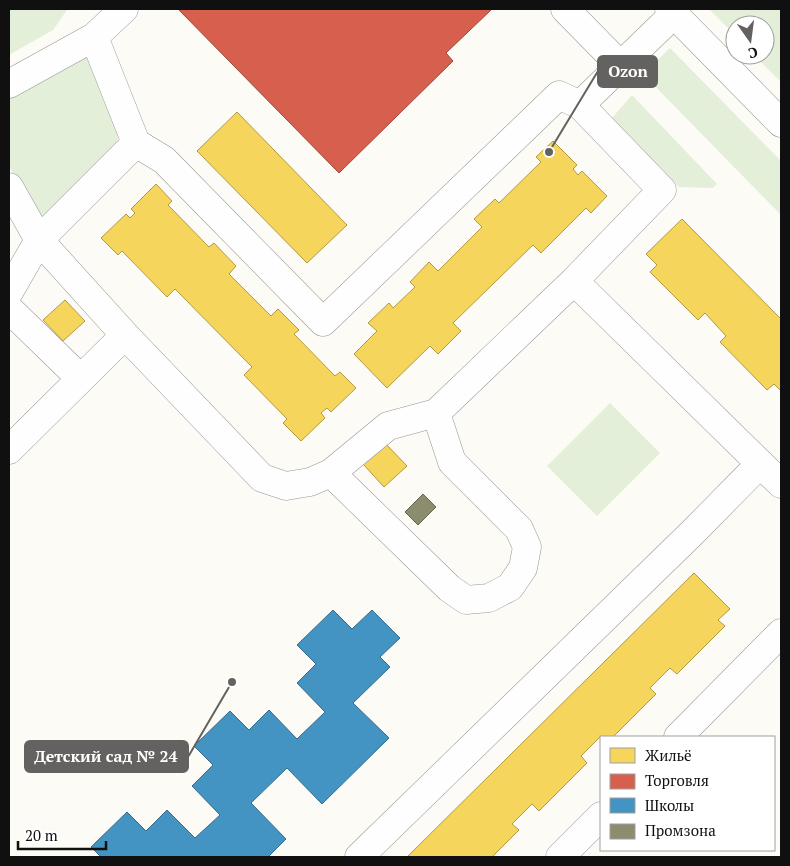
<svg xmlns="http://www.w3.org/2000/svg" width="790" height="866" font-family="'PT Serif',serif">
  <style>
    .green { fill: #e4efd9 }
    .homes { fill: #f6d55c; stroke: #b19a45 }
    .shops { fill: #d6604d; stroke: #9b483b }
    .schools { fill: #4393c3; stroke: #346c8d }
    .industry { fill: #8c8c6e; stroke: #676752 }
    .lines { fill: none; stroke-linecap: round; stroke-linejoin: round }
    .minor-casing { stroke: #969694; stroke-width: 29 }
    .minor { stroke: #fffefe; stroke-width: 28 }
    .leader { fill: none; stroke: #636260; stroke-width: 2 }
    .callout-dot { fill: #636260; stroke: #fff; stroke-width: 2 }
    .callout { fill: #636260; stroke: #636260; stroke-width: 2 }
    .callout-label { font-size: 16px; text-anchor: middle; font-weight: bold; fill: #fff }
  </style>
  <rect width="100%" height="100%" fill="#fcfbf6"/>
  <path class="green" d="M9,9H66L67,10L53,30L9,55Z
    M709,9H781V82L754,55H765V25H735V35Z
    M670,48L781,161V215L643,74Z
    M87,51L117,127L118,144L39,224L9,166V94Z
    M632,95L717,184L713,188L679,187L612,118Z
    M610,403L660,453L597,516L547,466Z"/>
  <path class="homes" d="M237,112L347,225L307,263L197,151Z
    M553,141L577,165L573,169L578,175L582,171L607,196L591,213L586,208L541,253L533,245L453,323L461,331L438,354L430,346L387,388L354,354L377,331L368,323L389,303L393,308L415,287L410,282L429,262L438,271L482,227L474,219L495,199L499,203L541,162L536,157Z
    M156,184L172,201L168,205L209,247L214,243L236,266L229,274L271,316L278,309L299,330L294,334L335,376L340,372L356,388L331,412L327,408L321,413L325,418L301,441L283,423L287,419L244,375L252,367L175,289L167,297L122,251L118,255L101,238L126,214L130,218L135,213L131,209Z
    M682,219L781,319V391L774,384L767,390L720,342L726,336L705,313L698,320L650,272L657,265L646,254Z
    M65,300L85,321L63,341L43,320Z
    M386,444L407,466L384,487L363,464Z
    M694,573L730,609L718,620L725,626L677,674L670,668L650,688L656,694L613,737H603L601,736L581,756L587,763L539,811L532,804L512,824L519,830L492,857H407Z"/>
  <path class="shops" d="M178,9H492L446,53L453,61L339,173Z"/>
  <path class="schools" d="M333,610L352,629L372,610L400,638L380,657L390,667L353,703L389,738L322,804L287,768L251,803L286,839L268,857H101L91,847L127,812L146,831L167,810L195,838L220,815L192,786L213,765L194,746L230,711L249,730L269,710L297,739L325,712L297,683L316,664L297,645Z"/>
  <path class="industry" d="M423,494L436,507L418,525L405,512Z"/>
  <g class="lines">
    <g class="minor-casing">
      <path id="minor" d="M565,9L621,66
        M669,9L781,123
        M9,84L94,37L124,9
        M136,143L164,160L323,322L559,95L580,105
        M9,187L39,240L125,335L262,478L286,486L310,482L331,473L388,426L436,413L574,281L662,190L580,105L674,14
        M574,281L781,484
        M9,292L39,240L136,143L94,37
        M9,309L80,378
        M9,450L125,335
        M331,473L449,588L466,600L489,598L510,587L523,568L527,547L519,529L452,462L436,413
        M678,737L781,633
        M359,857L693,532L760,464
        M560,857L601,816"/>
    </g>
    <use href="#minor" class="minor"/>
  </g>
  <path class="leader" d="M549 152L598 71M232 682L188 757"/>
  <g class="callout-dot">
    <circle cx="549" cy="152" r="5"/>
    <circle cx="232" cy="682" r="5"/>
  </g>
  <g class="callout">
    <rect x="598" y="56" width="59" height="31" rx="5"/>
    <rect x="25" y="741" width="163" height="31" rx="5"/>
  </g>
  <g class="callout-label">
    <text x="628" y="77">Ozon</text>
    <text x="106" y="762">Детский сад № 24</text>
  </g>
  <rect width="790" height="866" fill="none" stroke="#101010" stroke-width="20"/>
  <rect x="600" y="736" width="175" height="115" fill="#ffffff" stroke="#9f9f9f"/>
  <rect x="610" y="748" width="25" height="15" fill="#f6d55c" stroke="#9f9f9f"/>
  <text x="645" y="761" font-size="15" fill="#101010">Жильё</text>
  <rect x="610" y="774" width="25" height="15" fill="#d6604d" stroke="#9f9f9f"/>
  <text x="645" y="786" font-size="15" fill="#101010">Торговля</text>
  <rect x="610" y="798" width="25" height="15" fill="#4393c3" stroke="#9f9f9f"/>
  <text x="645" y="811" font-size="15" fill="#101010">Школы</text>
  <rect x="610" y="824" width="25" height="15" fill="#8c8c6e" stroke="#9f9f9f"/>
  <text x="645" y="836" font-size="15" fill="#101010">Промзона</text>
  <g transform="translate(750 40) rotate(166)"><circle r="24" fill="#ffffff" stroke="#9f9f9f"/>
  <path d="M0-4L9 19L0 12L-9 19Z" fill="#636260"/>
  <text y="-8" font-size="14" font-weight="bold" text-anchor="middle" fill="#101010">С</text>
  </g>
  <path d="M18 841v8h88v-8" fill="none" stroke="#101010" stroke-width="2.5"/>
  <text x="25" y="841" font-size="15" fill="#101010" stroke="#ffffff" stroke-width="4" paint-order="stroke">20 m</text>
</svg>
